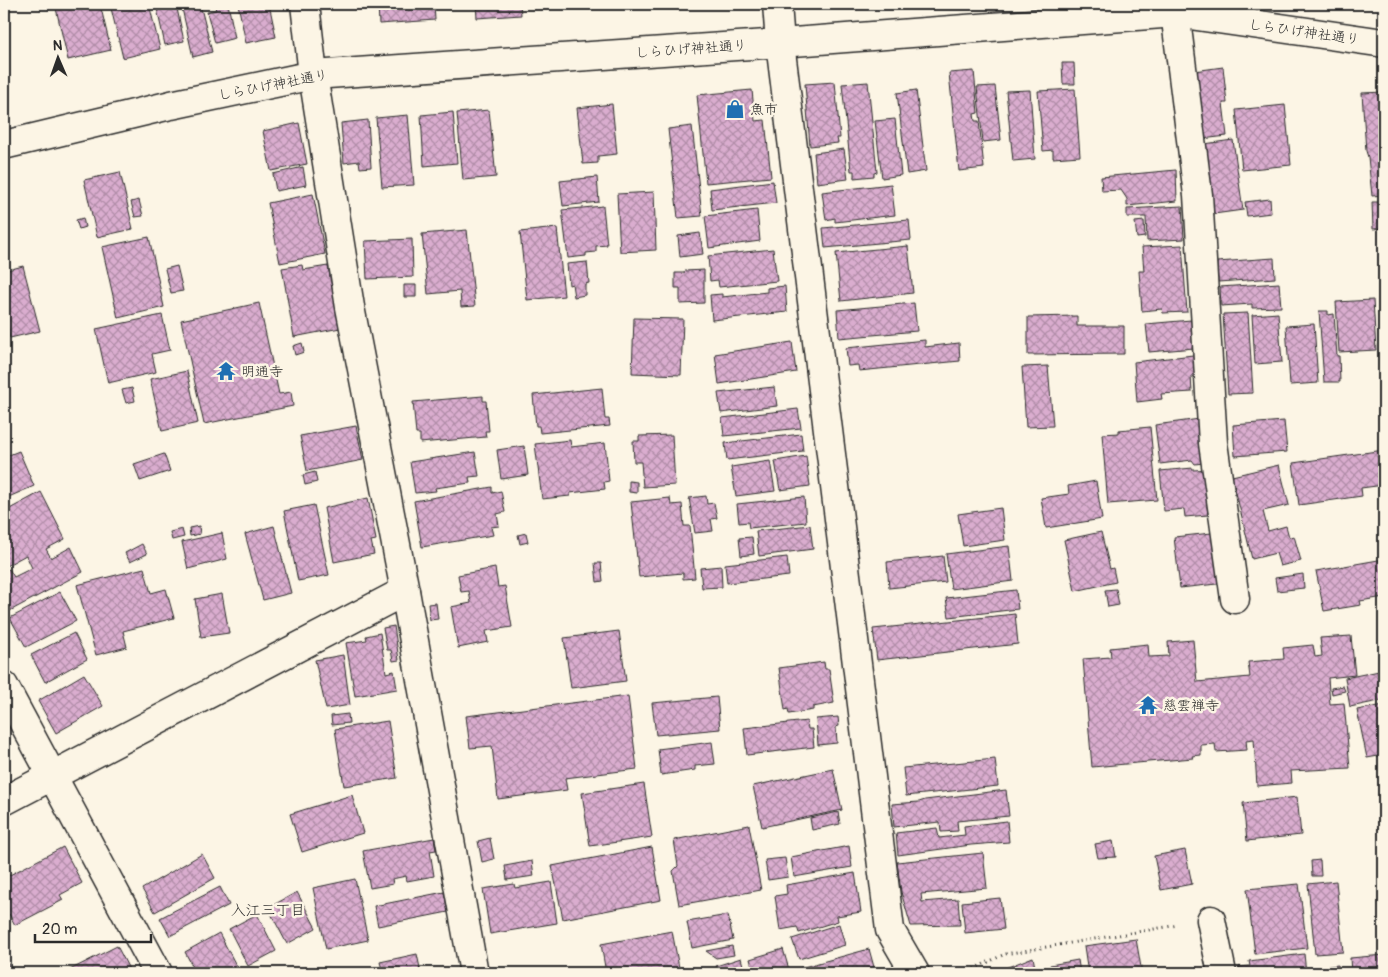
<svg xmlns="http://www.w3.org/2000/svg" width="1388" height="977" font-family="Pangolin,'Klee One',sans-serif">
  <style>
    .building { fill: url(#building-cross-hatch); stroke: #2b2b2b }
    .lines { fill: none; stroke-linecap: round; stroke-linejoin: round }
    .minor-casing { stroke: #2b2b2b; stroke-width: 31 }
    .tertiary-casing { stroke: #2b2b2b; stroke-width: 31 }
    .path { stroke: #2b2b2b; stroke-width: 3; stroke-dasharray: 1 4; stroke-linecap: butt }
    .minor { stroke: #fcf5e5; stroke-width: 28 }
    .tertiary { stroke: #fcf5e5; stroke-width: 28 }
    .labels { text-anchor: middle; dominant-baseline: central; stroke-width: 5; stroke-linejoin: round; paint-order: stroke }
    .street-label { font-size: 14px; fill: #2b2b2b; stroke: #fcf5e5 }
    .poi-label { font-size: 14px; fill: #2b2b2b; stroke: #fcf5e5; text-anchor: start }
    .neighbourhood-label { font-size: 15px; fill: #2b2b2b; stroke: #fcf5e5 }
  </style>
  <defs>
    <pattern id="building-cross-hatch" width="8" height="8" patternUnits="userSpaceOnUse" patternTransform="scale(1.25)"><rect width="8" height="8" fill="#daadcf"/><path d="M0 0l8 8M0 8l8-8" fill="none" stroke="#b18da8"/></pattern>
  </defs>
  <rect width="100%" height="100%" fill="#fcf5e5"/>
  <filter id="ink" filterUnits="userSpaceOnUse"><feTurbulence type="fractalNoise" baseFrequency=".02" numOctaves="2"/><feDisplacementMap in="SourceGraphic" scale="10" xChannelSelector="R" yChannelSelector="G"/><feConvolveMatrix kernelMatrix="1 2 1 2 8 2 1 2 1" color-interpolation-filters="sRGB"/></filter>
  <g filter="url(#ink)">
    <path class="building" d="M55,4H100L111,50L68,60Z
      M110,4H149L160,49L123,58Z
      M156,4H176L184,41L165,45Z
      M181,4H200L212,52L193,57Z
      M214,4H228L235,38L215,43L207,12L216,10Z
      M238,4H269L276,37L246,43Z
      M378,4H434L435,20L379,24Z
      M476,4H520L521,15L477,18Z
      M1062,63H1074L1075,84H1063Z
      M1223,67L1227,103H1223L1227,136L1202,139L1194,71Z
      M974,71L978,113L974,114L975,121H979L984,168L959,171L949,73Z
      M835,82L840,138H837L838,143L810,146L805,84Z
      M868,82L877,172L874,173V176L854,178V171H851L842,84Z
      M995,86L1001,140L983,142L977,87Z
      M1075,89L1080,156L1053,158V150L1043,151L1038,91Z
      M752,90L755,121L765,120L771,177L706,183L697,95Z
      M916,90L926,171L907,174L897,93Z
      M1030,90L1035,159L1013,161L1006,91Z
      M1384,92V195L1372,196L1368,157L1366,151L1362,93Z
      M612,104L617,154L598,156V163L583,164L577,108Z
      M1285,105L1291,165L1242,170L1236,110Z
      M489,110L496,177L463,180L457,113Z
      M453,112L457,163L424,166L421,115Z
      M408,115L414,185L382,187L376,118Z
      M895,119L901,175L882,178L875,121Z
      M368,120L371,167L360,168L359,161L344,163L341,123Z
      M299,123L307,164L271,171L263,131Z
      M692,126L702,216L678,218L668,129Z
      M1233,140L1243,210L1214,214L1204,144Z
      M844,149L848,179L817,183L814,153Z
      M303,167L306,185L276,191L273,174Z
      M1176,170L1177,201L1127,206V199L1121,190L1102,191L1101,177Z
      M120,172L133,229L97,237L84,180Z
      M597,177L599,202L563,206L560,181Z
      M773,181L776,203L712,210L710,189Z
      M891,184L895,215L835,222V218L826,220L822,192Z
      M654,192L656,250L620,252L617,194Z
      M313,194L325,254L280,263L268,203Z
      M1270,199L1271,213L1247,216L1245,202Z
      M139,200L143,216L135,217L131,202Z
      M1372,202H1384V228L1373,229Z
      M603,206L607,245L596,246V252L586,253V256L568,258L562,210Z
      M1182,206L1184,239L1147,241L1146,217H1127V209Z
      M757,210L760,241L709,248L705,216Z
      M83,218L85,227L79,229L76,220Z
      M909,220L911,240L825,248L823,228Z
      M1144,221L1145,237L1137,238L1135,222Z
      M557,228L564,296L527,300L520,232Z
      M467,230L475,306L461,307L460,291L428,294L422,234Z
      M700,233L703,254L680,257L678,236Z
      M149,237L164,307L118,318L102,247Z
      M412,239L413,277L367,279L365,241Z
      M1182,245L1187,312L1163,313L1162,309L1142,311L1139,271H1144L1142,247Z
      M908,246L913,293L841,301L836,253Z
      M773,249L777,281L719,287L718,280L710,281L708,256Z
      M1274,258L1275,278L1218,282L1217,262Z
      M587,262L589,283L585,284V295L574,297L572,284L569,285L567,264Z
      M302,265L303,270L328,266L340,328L294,337L282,268Z
      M23,266L40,331L10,338L4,312V271Z
      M177,266L183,291L171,293L165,269Z
      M704,270V303L680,304V288H675V273H684L685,271Z
      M1378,282H1384V307L1379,308Z
      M1279,283L1281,307L1252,308V304L1221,306L1220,287Z
      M404,285H416V297H404Z
      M785,286L787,312L712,320L710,295L722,294V297L767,292V288Z
      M1373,300L1376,350L1339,352L1336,302Z
      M259,303L279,394L291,392L293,406L204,424L181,320Z
      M914,303L917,331L839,338L837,310Z
      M1319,311H1328V315L1334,314L1337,356H1339L1340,382H1324Z
      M1248,313L1253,393L1228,394L1223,314Z
      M1278,313L1282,362L1255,364L1252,315Z
      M162,315L170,350L152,354L156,372L108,383L96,329Z
      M1077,316V326H1124V354L1028,355V317Z
      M1381,317H1384V336L1382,334Z
      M634,318L683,319L681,375L632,373Z
      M1191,320L1194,348L1149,352L1146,324Z
      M1314,324L1318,383L1290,385L1286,326Z
      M925,340V347L959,343L960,361L859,371L858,365L848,366L846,348Z
      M792,342L796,372L719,384L715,354Z
      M302,343L304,352L295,355L293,346Z
      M1384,344V384L1383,385L1380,345Z
      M1193,355L1196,376H1191L1192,392L1161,394L1162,399L1137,402L1134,362Z
      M1048,366L1053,426L1026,427L1022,367Z
      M187,371L198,423L162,431L150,379Z
      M774,387L777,406L721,413L718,393Z
      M132,388L135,401L126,403L122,390Z
      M602,388L605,419H609L610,426L540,433L539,426H536L533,395Z
      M483,396V401H486L489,431H485L486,437L420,443V434H416L413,402Z
      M798,409L801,428L724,436L722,418Z
      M1200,419L1211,462L1195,464L1192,460L1160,464L1155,425Z
      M1284,421L1287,452L1235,456L1233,425Z
      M356,426L363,460L307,471L300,436Z
      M1150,427L1157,500L1108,504L1102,434L1119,433V430Z
      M801,434L803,451L727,460L725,443Z
      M672,435L675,485L643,487L641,462H634L633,441H639V436Z
      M570,440L571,447L605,443L609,481L604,482L605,489L570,493V496L542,499L535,444Z
      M524,446L528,475L501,479L497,450Z
      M1384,450V485L1361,488L1362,496L1299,505L1293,463Z
      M19,451L34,486L4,499V457Z
      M475,452L479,476L469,477L470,483L435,488L436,491L415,493L410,462Z
      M164,454L170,471L140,481L134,464Z
      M806,456L810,486L780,490L775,461Z
      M770,461L775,491L736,496L731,467Z
      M1279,465L1289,505L1263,511L1268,531L1286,526L1289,537L1294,536L1301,561L1280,566L1276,553L1252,559L1232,476Z
      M1193,468V470L1213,469L1219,505L1207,506L1208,515L1185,517L1184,509L1164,511L1160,471Z
      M315,472L317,482L305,485L303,475Z
      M629,481L637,482V493L629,492Z
      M1096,481L1102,519L1046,528L1041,498L1069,494L1068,486Z
      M492,487V493L501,491L505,512L497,514L499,526L491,527L493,535L422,547L414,501Z
      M41,492L65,539L46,549L51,558L71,547L83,572L4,614L5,600L4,572L9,569L14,577L32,568L26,555L4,567V512Z
      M706,496L707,504L714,503L717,518L711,519L713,531L695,533L689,498Z
      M804,497L806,522L749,528L748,522L739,523L737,504Z
      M368,498L376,540L371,541L374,554L334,562L324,508Z
      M670,498L671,505L682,504L684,526H690L695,578L683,579V573L639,577L631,502Z
      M314,505L329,575L298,581L284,511Z
      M1001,508L1005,540L963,546L958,514Z
      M810,525L813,549L759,556L756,531Z
      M199,526L200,534L190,536L189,528Z
      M274,526L291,593L263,600L245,534Z
      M182,529L184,537L172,540L170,532Z
      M1101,532L1110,569L1113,568L1116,582L1075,591L1064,540Z
      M1221,532L1226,583L1180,588L1174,537Z
      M222,533L227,559L188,569L182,542Z
      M526,533L528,542L520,544L518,535Z
      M752,537L754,554L741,556L739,538Z
      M142,544L147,554L130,562L125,553Z
      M1009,546L1013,581L951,589L946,554Z
      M943,556L946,582L889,588L887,562Z
      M787,557L789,576L727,583L725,564Z
      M1384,559V597L1360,601L1361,605L1324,611L1316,571Z
      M595,563H601L603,581L597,582Z
      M721,566L722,587L702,588L700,568Z
      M144,568L151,593L166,589L174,618L123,631L127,647L96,655L77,585Z
      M495,568L498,587L505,586L512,627L486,631L488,642L458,648L451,607L471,603L469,591L461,592L458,575Z
      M1303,574L1304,588L1277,591L1275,578Z
      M1116,589L1119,605L1108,607L1105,590Z
      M1016,590L1018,609L949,617L946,598Z
      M60,592L76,621L26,647L10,618Z
      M222,594L229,633L201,637L195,599Z
      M436,603L438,619L430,620L428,604Z
      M1015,614L1018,644L877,660L873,629Z
      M394,626L399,660L393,661L391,650H387L383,628Z
      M619,631L626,681L571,688L564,638Z
      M74,633L87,659L45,682L31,655Z
      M380,633L386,673L394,671L397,689L355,696L346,643L367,640L366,636Z
      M1351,636L1355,675L1328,678L1330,704L1344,703L1350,768L1291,771L1292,783L1257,786L1254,739L1246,740L1247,750L1216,752L1215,744L1201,745V755L1192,756L1193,758L1092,767L1083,659L1111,657L1110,648L1148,644L1149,657L1169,656L1168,642L1193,640L1197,682L1250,677L1248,662L1284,659L1283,648L1313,645L1315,657L1322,656L1320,638Z
      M343,655L350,705L326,709L315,660Z
      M824,662L825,669H829L834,703L813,707V710L789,714L788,709L785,710L779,668Z
      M1384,670V700L1350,707L1345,678Z
      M84,674L103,706L56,733L38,701Z
      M1343,686L1345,691L1332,694L1331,688Z
      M628,696L637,769L565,778L567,790L498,799L492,746L470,748L466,716Z
      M717,697L720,729L656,735L652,703Z
      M1384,705V755L1367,758L1357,710Z
      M348,714L349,723L332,725L331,716Z
      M838,717L839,726L836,727L837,743L818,745L816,719Z
      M388,721L397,778L344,786L335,729Z
      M807,721L808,729H812L814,747L747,755L744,728Z
      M712,742L715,764L695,766V770L661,775L658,749Z
      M995,759L998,786L906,796L903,768Z
      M833,769L842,810L762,827L753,786Z
      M644,784L652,837L590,846L582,793Z
      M1006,790L1009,816L957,821L958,831L941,832L940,822L894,827L892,804L919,802L925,800Z
      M352,795L363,833L302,852L290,814Z
      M1297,797L1301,835L1247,841L1243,803Z
      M838,812L840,824L812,830L810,818Z
      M1007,821L1009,842L971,845L898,855L896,833L937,828L939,838L965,835L964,826Z
      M749,825L761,890L679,905L673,871L678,866L674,840Z
      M434,838L436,850L430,851L434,876L407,881L406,876L392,879L393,884L370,888L363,851Z
      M490,838L494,859L482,862L478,841Z
      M1113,841L1116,857L1098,858L1095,844Z
      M849,846L852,867L794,877L791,857Z
      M63,847L82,883L60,895L63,900L15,925L9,914L4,917V878Z
      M652,847L661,900L563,919L552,866Z
      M1185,850L1192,884L1161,890L1154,856Z
      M983,853L987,888L921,894L922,902L958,899L960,925L911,926L901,892L897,862Z
      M202,854L215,878L155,912L142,889Z
      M785,858L788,877L768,880L765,860Z
      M1320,860L1321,876H1312L1311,861Z
      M532,861L534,876L507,880L505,866Z
      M855,873L861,912L837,916L838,921L799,933L797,927L780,930L775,896L787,894L786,885Z
      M355,879L368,940L326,949L313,888Z
      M1336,881L1343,952L1315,954L1308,884Z
      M551,882L557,923L490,934L483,889L514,884L515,888Z
      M1299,884L1307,948L1255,954L1247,889Z
      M220,887L229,905L170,936L160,918Z
      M297,892L316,928L287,944L268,908Z
      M444,892L448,912L378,926L374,906Z
      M1000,898L1004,929L965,933L962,902Z
      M257,914L276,951L248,966L229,929Z
      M728,915L733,940L692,948L687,922Z
      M6,922L10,929L4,933V924Z
      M839,924L845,945L799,959L792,939Z
      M672,931L680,973H606L601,944Z
      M219,933L238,969L231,973H218L217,971L213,973H196L185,952Z
      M1136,939L1142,973H1088L1084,946Z
      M117,946L131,973H64Z
      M732,946L734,955L716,958L706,951Z
      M783,949L790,973H754L750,959Z
      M869,949L874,967L851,973H801L800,968Z
      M417,954L421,973H383L380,962Z
      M1304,954L1306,973H1240L1239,967L1250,966L1249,961Z
      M1384,955V973H1351L1350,958Z
      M4,957L13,973H4Z
      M1033,957L1036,973H993Z
      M741,958L745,973H719L716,966Z
      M1078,960L1080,973H1052L1050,965Z
      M1338,965L1339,973H1315L1314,968Z"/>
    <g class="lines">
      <g class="minor-casing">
        <path id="minor" d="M305,4L313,75L350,307L405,591L474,973
          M777,4L780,43L890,930L915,973
          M1174,4L1198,195L1213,443L1235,599
          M4,686L158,973
          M1211,920L1222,973"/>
      </g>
      <g class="tertiary-casing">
        <path id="tertiary" d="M4,145L171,105L313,75L780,43L1176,13L1384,43
          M4,801L405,591"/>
      </g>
      <path class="path" d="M965,973L1005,954L1178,925"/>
      <use href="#minor" class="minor"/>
      <use href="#tertiary" class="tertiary"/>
    </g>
  </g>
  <defs>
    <g id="shop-bare" transform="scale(1.5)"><path d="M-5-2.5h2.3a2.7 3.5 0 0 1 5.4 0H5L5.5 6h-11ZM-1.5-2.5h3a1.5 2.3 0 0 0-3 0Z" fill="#1f6fb2" stroke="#fcf5e5" stroke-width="2.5" paint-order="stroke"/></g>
    <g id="temple-bare" transform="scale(1.5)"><path d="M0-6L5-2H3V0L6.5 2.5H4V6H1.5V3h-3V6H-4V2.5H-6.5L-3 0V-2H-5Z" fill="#1f6fb2" stroke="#fcf5e5" stroke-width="2.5" paint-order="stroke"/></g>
  </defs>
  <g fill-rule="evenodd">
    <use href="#shop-bare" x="735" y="109"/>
    <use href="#temple-bare" x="226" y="371"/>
    <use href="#temple-bare" x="1148" y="705"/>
  </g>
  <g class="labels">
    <g class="street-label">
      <text transform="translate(1304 32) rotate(8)">しらひげ神社通り</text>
      <text transform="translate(691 49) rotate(-4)">しらひげ神社通り</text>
      <text transform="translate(273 85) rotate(-11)">しらひげ神社通り</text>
    </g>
    <g class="poi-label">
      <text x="750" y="109">魚市</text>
      <text x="241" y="371">明通寺</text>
      <text x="1163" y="705">慈雲禅寺</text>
    </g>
    <g class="neighbourhood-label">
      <text x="268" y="910">入江三丁目</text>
    </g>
  </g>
  <rect width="1388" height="977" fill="none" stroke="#fcf5e5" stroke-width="20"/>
  <rect x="10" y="10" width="1368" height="957" fill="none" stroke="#2b2b2b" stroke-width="2" filter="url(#ink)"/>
  <g transform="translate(58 58) rotate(358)" stroke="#fcf5e5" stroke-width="4" paint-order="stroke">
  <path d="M0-4L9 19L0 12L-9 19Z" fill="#2b2b2b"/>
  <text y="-8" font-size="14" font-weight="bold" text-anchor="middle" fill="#2b2b2b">N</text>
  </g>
  <path d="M35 934v8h116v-8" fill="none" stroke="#2b2b2b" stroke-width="2.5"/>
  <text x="42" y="934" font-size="15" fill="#2b2b2b" stroke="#fcf5e5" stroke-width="4" paint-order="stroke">20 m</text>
</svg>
